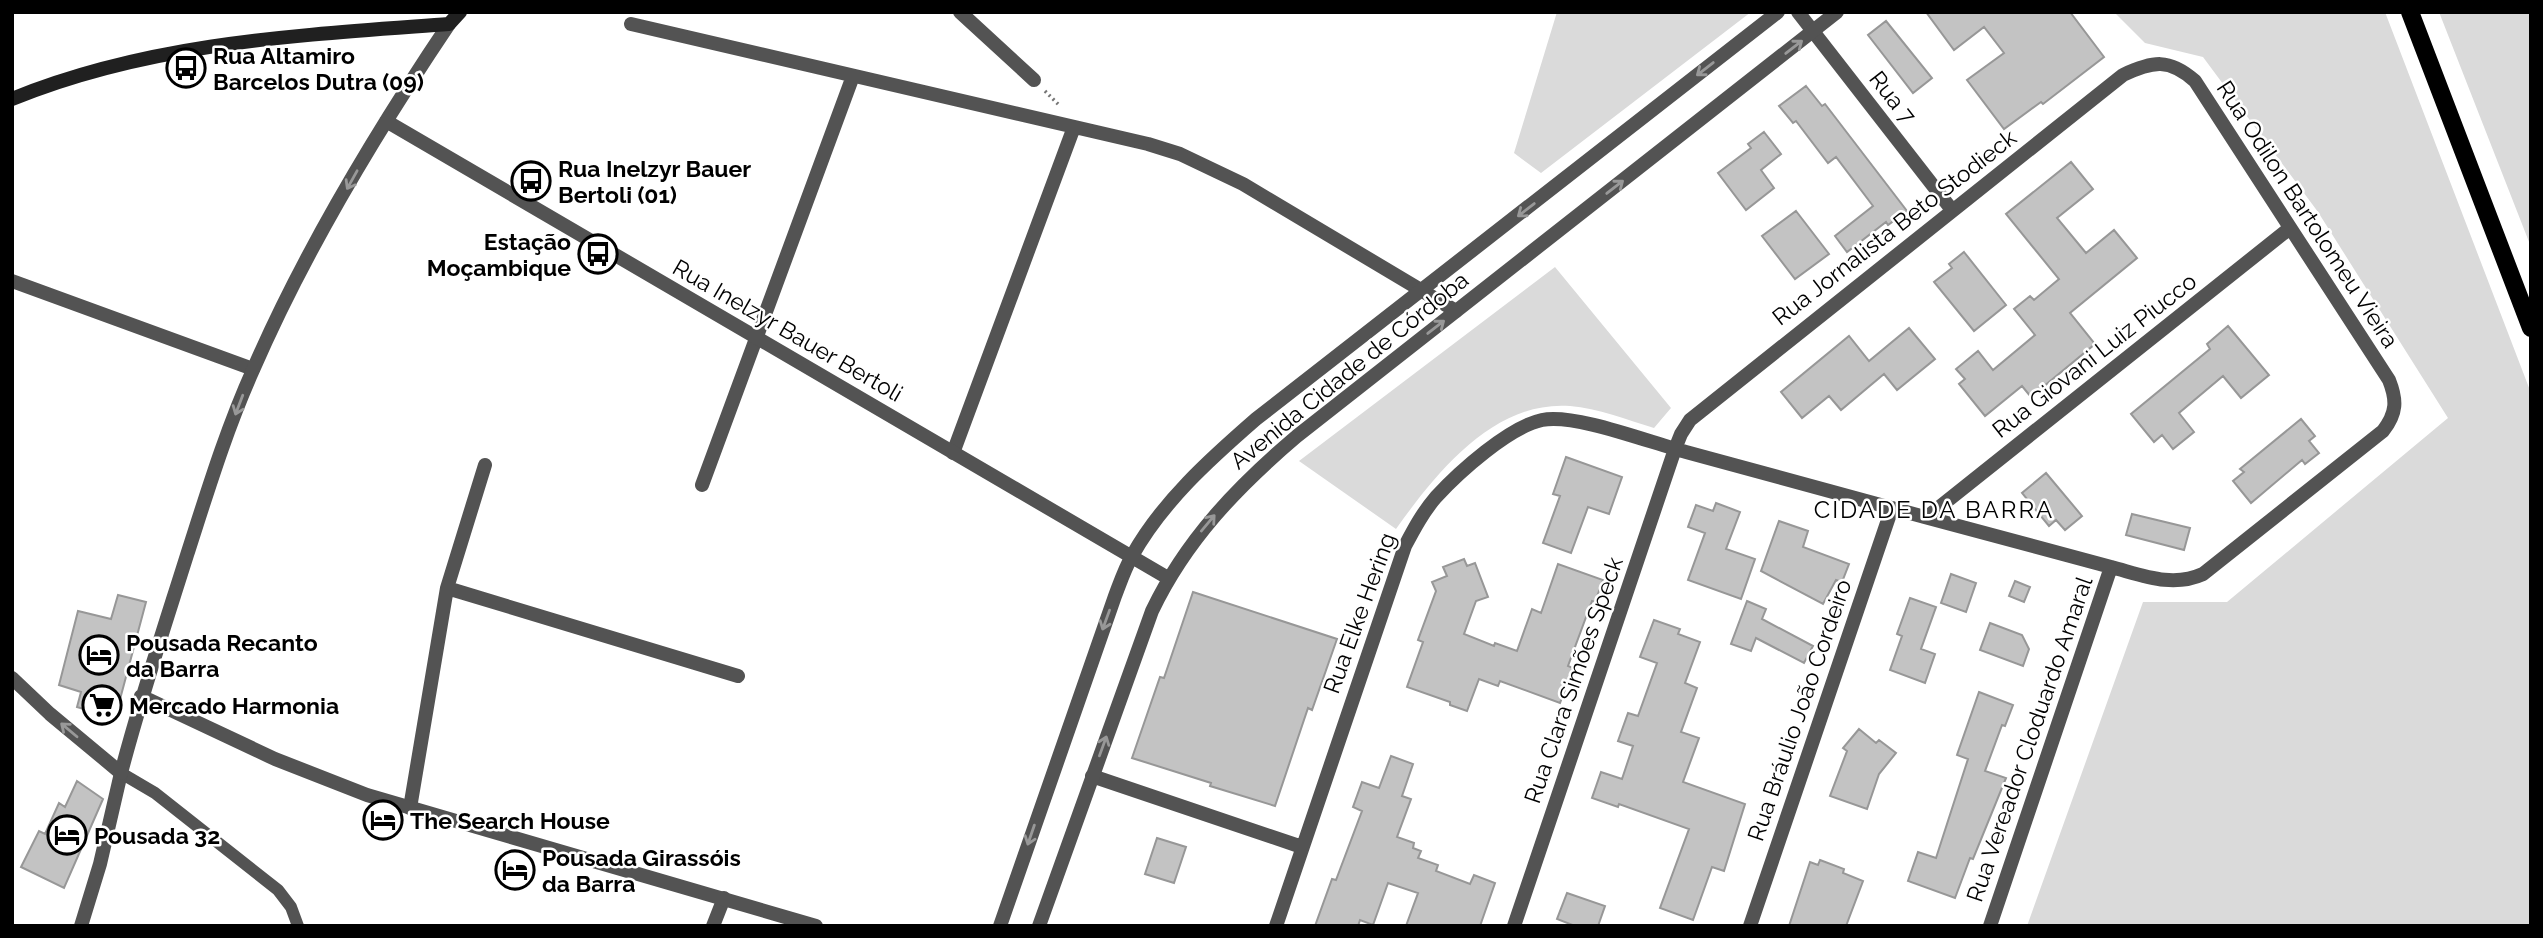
<svg xmlns="http://www.w3.org/2000/svg" width="2543" height="938" font-family="Raleway,sans-serif">
  <style>
    .green { fill: #dadada }
    .building { fill: #c3c3c3; stroke: #979797; stroke-width: 2 }
    .lines { fill: none; stroke-linecap: round; stroke-linejoin: round }
    .path { stroke: #757575; stroke-width: 3.5; stroke-dasharray: 2 3.5; stroke-linecap: butt }
    .service { stroke: #535353; stroke-width: 12 }
    .minor { stroke: #535353; stroke-width: 14 }
    .tertiary { stroke: #535353; stroke-width: 14 }
    .secondary { stroke: #202020; stroke-width: 14 }
    .primary { stroke: #000; stroke-width: 18 }
    .oneway { stroke: #989898 }
    .labels { text-anchor: middle; dominant-baseline: central; stroke-width: 5; stroke-linejoin: round; paint-order: stroke }
    .poi-label { font-size: 23px; font-weight: bold; fill: #000; stroke: #fff; text-anchor: start }
    .street-label { font-size: 23px; fill: #000; stroke: #fff }
    .neighbourhood-label { font-size: 24px; letter-spacing: 2px; fill: #000; stroke: #fff }
  </style>
  <rect width="100%" height="100%" fill="#fff"/>
  <path class="green" d="M1557,12H1751L1541,173L1514,153Z
    M2114,12H2385L2531,393V926H2027L2143,602H2227L2448,418L2318,212L2203,57L2145,43Z
    M2439,12H2531V247Z
    M1555,267L1671,408L1654,428C1627,420 1598,408 1570,406C1494,400 1436,473 1396,529L1299,461Z"/>
  <path class="building" d="M1926,12H2070L2104,57L2043,104L2041,102L2004,129L1967,80L2004,53L1984,27L1954,50Z
    M1886,21L1932,78L1913,93L1868,35Z
    M1806,86L1822,106L1825,104L1907,211L1888,225L1886,222L1847,252L1835,236L1873,206L1836,157L1828,163L1796,121L1793,123L1779,106Z
    M1764,132L1781,154L1761,170L1774,188L1746,210L1718,173L1751,148L1748,144Z
    M2071,162L2093,189L2057,218L2086,253L2114,230L2137,258L2070,313L2095,344L2031,397L2022,386L1985,416L1959,384L1965,379L1956,369L1978,351L1993,370L2035,335L2014,309L2030,296L2034,300L2059,279L2006,214Z
    M1796,211L1829,254L1795,279L1762,236Z
    M1964,252L2006,305L1974,331L1934,282L1952,268L1949,264Z
    M2228,326L2269,375L2241,398L2223,376L2179,413L2194,432L2173,449L2162,435L2154,442L2131,414L2210,349L2207,344Z
    M1909,328L1935,359L1897,390L1884,374L1841,410L1829,396L1802,418L1781,392L1849,336L1869,361Z
    M2301,419L2315,436L2309,441L2319,453L2305,464L2302,460L2251,503L2233,481L2244,472L2240,469Z
    M1566,457L1622,477L1609,514L1588,507L1571,553L1543,543L1560,496L1553,494Z
    M2046,473L2082,516L2065,530L2056,520L2049,526L2022,493Z
    M1716,503L1740,512L1726,549L1755,559L1741,599L1688,580L1705,533L1688,527L1696,505L1713,511Z
    M2132,514L2190,528L2184,550L2126,535Z
    M1779,521L1808,531L1803,547L1849,564L1842,582L1836,580L1823,604L1761,571Z
    M1464,559L1467,566L1475,563L1488,597L1476,601L1464,634L1494,646L1495,643L1517,651L1532,609L1541,613L1558,564L1603,580L1595,602L1592,601L1568,666L1573,668L1560,703L1500,681L1498,686L1479,679L1467,711L1450,705V702L1407,687L1423,642L1418,640L1436,591L1432,582L1447,576L1443,567Z
    M1951,574L1976,583L1966,612L1941,603Z
    M2015,581L2030,587L2024,602L2009,596Z
    M1193,592L1337,639L1312,710L1308,708L1275,806L1210,786L1211,783L1132,758L1160,677L1164,678Z
    M118,595L146,602L115,718L77,707L81,692L59,685L78,611L111,619Z
    M1910,598L1936,607L1921,649L1935,654L1925,683L1890,670L1902,636L1897,634Z
    M1747,601L1766,609L1762,619L1813,646L1804,663L1756,638L1751,651L1731,644Z
    M1654,620L1680,629L1678,634L1700,642L1685,683L1697,688L1681,732L1699,738L1683,782L1745,804L1724,871L1712,867L1693,920L1660,908L1689,829L1619,804L1618,807L1592,798L1601,772L1622,779L1633,746L1618,741L1628,713L1638,716L1657,663L1640,657Z
    M1990,623L2022,635L2029,649L2023,666L1980,650Z
    M1979,692L2013,705L2005,726L2002,725L1985,771L2006,778L1973,859L1970,858L1955,898L1908,881L1918,852L1936,858L1968,759L1957,755Z
    M1859,729L1876,743L1879,740L1896,753L1879,774L1867,809L1830,796L1847,751L1843,748Z
    M1391,756L1413,764L1402,796L1411,799L1397,837L1414,843L1413,848L1421,851L1418,858L1438,865L1436,871L1470,884L1474,875L1495,883L1480,926H1406L1418,893L1388,883L1373,925L1360,920L1358,926H1315L1332,879L1336,880L1362,811L1353,807L1362,782L1379,788Z
    M77,781L103,799L64,888L21,867L39,831L45,834L59,803L65,807Z
    M1157,838L1186,847L1174,883L1145,874Z
    M1820,860L1844,869L1843,873L1863,881L1846,926H1789L1810,862L1818,865Z
    M1567,893L1605,906L1598,926H1575L1557,919Z"/>
  <g class="lines">
    <path class="path" d="M1045,91L1059,105"/>
    <path class="service" d="M121,773L155,793L278,890L291,907L298,926"/>
    <path class="minor" d="M960,12L1034,80
      M1798,12L1952,210
      M631,24L1148,144L1180,154L1243,184L1456,311
      M12,281L253,369
      M953,453L1074,127
      M702,485L853,76
      M1927,517L2290,228
      M447,588L738,676
      M1092,776L1302,847
      M410,808L447,588L485,465
      M81,926L100,864L121,773
      M713,926L724,898
      M1276,926L1405,546C1414,529 1423,512 1436,497C1459,472 1509,427 1542,420C1575,413 1651,443 1686,452C1828,491 1969,529 2111,567C2142,575 2172,588 2203,574L2383,431C2397,413 2397,400 2389,380L2195,81C2169,58 2153,61 2123,75L1690,420L1681,434L1675,449L1514,926
      M1750,926L1892,508
      M1990,926L2111,567"/>
    <path class="tertiary" d="M386,121L1168,578
      M12,678L50,714L121,773C140,700 164,628 187,555C207,493 226,430 253,370C305,250 377,131 449,24
      M141,696L275,759L367,795L816,926
      M1000,926L1115,596C1120,583 1125,568 1132,556C1162,502 1210,459 1256,419L1778,12
      M1039,926L1152,611C1186,540 1237,487 1297,436L1837,12"/>
    <path class="secondary" d="M12,99C151,42 302,35 449,24L460,12"/>
    <path class="primary" d="M2410,12L2531,328"/>
  </g>
  <defs><path id="oneway-shaft" d="M-6 0H5M1.5-3L5.5 0L1.5 3" fill="none" stroke-width="1.6" stroke-linecap="round" stroke-linejoin="round" transform="scale(1.75)"/></defs>
  <g class="oneway">
    <use href="#oneway-shaft" transform="translate(1794 47) rotate(-38)"/>
    <use href="#oneway-shaft" transform="translate(1705 69) rotate(142)"/>
    <use href="#oneway-shaft" transform="translate(352 180) rotate(119)"/>
    <use href="#oneway-shaft" transform="translate(1615 187) rotate(-38)"/>
    <use href="#oneway-shaft" transform="translate(1526 210) rotate(142)"/>
    <use href="#oneway-shaft" transform="translate(1436 327) rotate(-38)"/>
    <use href="#oneway-shaft" transform="translate(239 405) rotate(111)"/>
    <use href="#oneway-shaft" transform="translate(1208 523) rotate(-50)"/>
    <use href="#oneway-shaft" transform="translate(1106 620) rotate(110)"/>
    <use href="#oneway-shaft" transform="translate(69 730) rotate(-140)"/>
    <use href="#oneway-shaft" transform="translate(1103 746) rotate(-70)"/>
    <use href="#oneway-shaft" transform="translate(1031 835) rotate(109)"/>
  </g>
  <defs>
    <g id="bus-ring" transform="scale(2.0125)"><circle r="9.5" fill="#fff" stroke="#000" stroke-width="1.5"/><path d="M-5-6H5V4H4V6H2V4H-2V6H-4V4H-5ZM-3.5-4V0h7V-4ZM-3.5 1.2v1.5H-2V1.2ZM2 1.2v1.5H3.5V1.2Z" fill="#000"/></g>
    <g id="hotel-ring" transform="scale(2.0125)"><circle r="9.5" fill="#fff" stroke="#000" stroke-width="1.5"/><path d="M-6-4.5h1.5V1H6V5H4.5V3h-9V5H-6ZM-4 0a1.8 1.8 0 1 1 3.6 0ZM.5 0V-2.5h3Q6-2.5 6 0Z" fill="#000"/></g>
    <g id="supermarket-ring" transform="scale(2.0125)"><circle r="9.5" fill="#fff" stroke="#000" stroke-width="1.5"/><path d="M-6-5.5h2.5l.6 2H6L4.5 2H-2.5L-4.4-4H-6ZM-1.5 3.2a1.3 1.3 0 1 0 .1 0ZM3 3.2a1.3 1.3 0 1 0 .1 0Z" fill="#000"/></g>
  </defs>
  <g fill-rule="evenodd">
    <use href="#bus-ring" x="186" y="68"/>
    <use href="#bus-ring" x="531" y="181"/>
    <use href="#bus-ring" x="598" y="254"/>
    <use href="#hotel-ring" x="99" y="655"/>
    <use href="#supermarket-ring" x="102" y="705"/>
    <use href="#hotel-ring" x="383" y="820"/>
    <use href="#hotel-ring" x="67" y="835"/>
    <use href="#hotel-ring" x="515" y="870"/>
  </g>
  <g class="labels">
    <g class="poi-label">
      <text x="213" y="55">Rua Altamiro<tspan x="213" dy="26">Barcelos Dutra (09)</tspan></text>
      <text x="558" y="168">Rua Inelzyr Bauer<tspan x="558" dy="26">Bertoli (01)</tspan></text>
      <text x="571" y="241" text-anchor="end">Estação<tspan x="571" dy="26">Moçambique</tspan></text>
      <text x="126" y="642">Pousada Recanto<tspan x="126" dy="26">da Barra</tspan></text>
      <text x="129" y="705">Mercado Harmonia</text>
      <text x="410" y="820">The Search House</text>
      <text x="94" y="835">Pousada 32</text>
      <text x="542" y="857">Pousada Girassóis<tspan x="542" dy="26">da Barra</tspan></text>
    </g>
    <g class="street-label">
      <text transform="translate(1893 97) rotate(52)">Rua 7</text>
      <text transform="translate(2308 214) rotate(57)">Rua Odilon Bartolomeu Vieira</text>
      <text transform="translate(1894 227) rotate(-38)">Rua Jornalista Beto Stodieck</text>
      <text transform="translate(788 330) rotate(30)">Rua Inelzyr Bauer Bertoli</text>
      <text transform="translate(2094 355) rotate(-38)">Rua Giovani Luiz Piucco</text>
      <text transform="translate(1349 370) rotate(-39)">Avenida Cidade de Córdoba</text>
      <text transform="translate(1359 613) rotate(-70)">Rua Elke Hering</text>
      <text transform="translate(1573 680) rotate(-71)">Rua Clara Simões Speck</text>
      <text transform="translate(1799 710) rotate(-71)">Rua Bráulio João Cordeiro</text>
      <text transform="translate(2029 739) rotate(-71)">Rua Vereador Cloduardo Amaral</text>
    </g>
    <g class="neighbourhood-label">
      <text x="1934" y="509">CIDADE DA BARRA</text>
    </g>
  </g>
  <rect width="2543" height="938" fill="none" stroke="#000000" stroke-width="28"/>
</svg>
